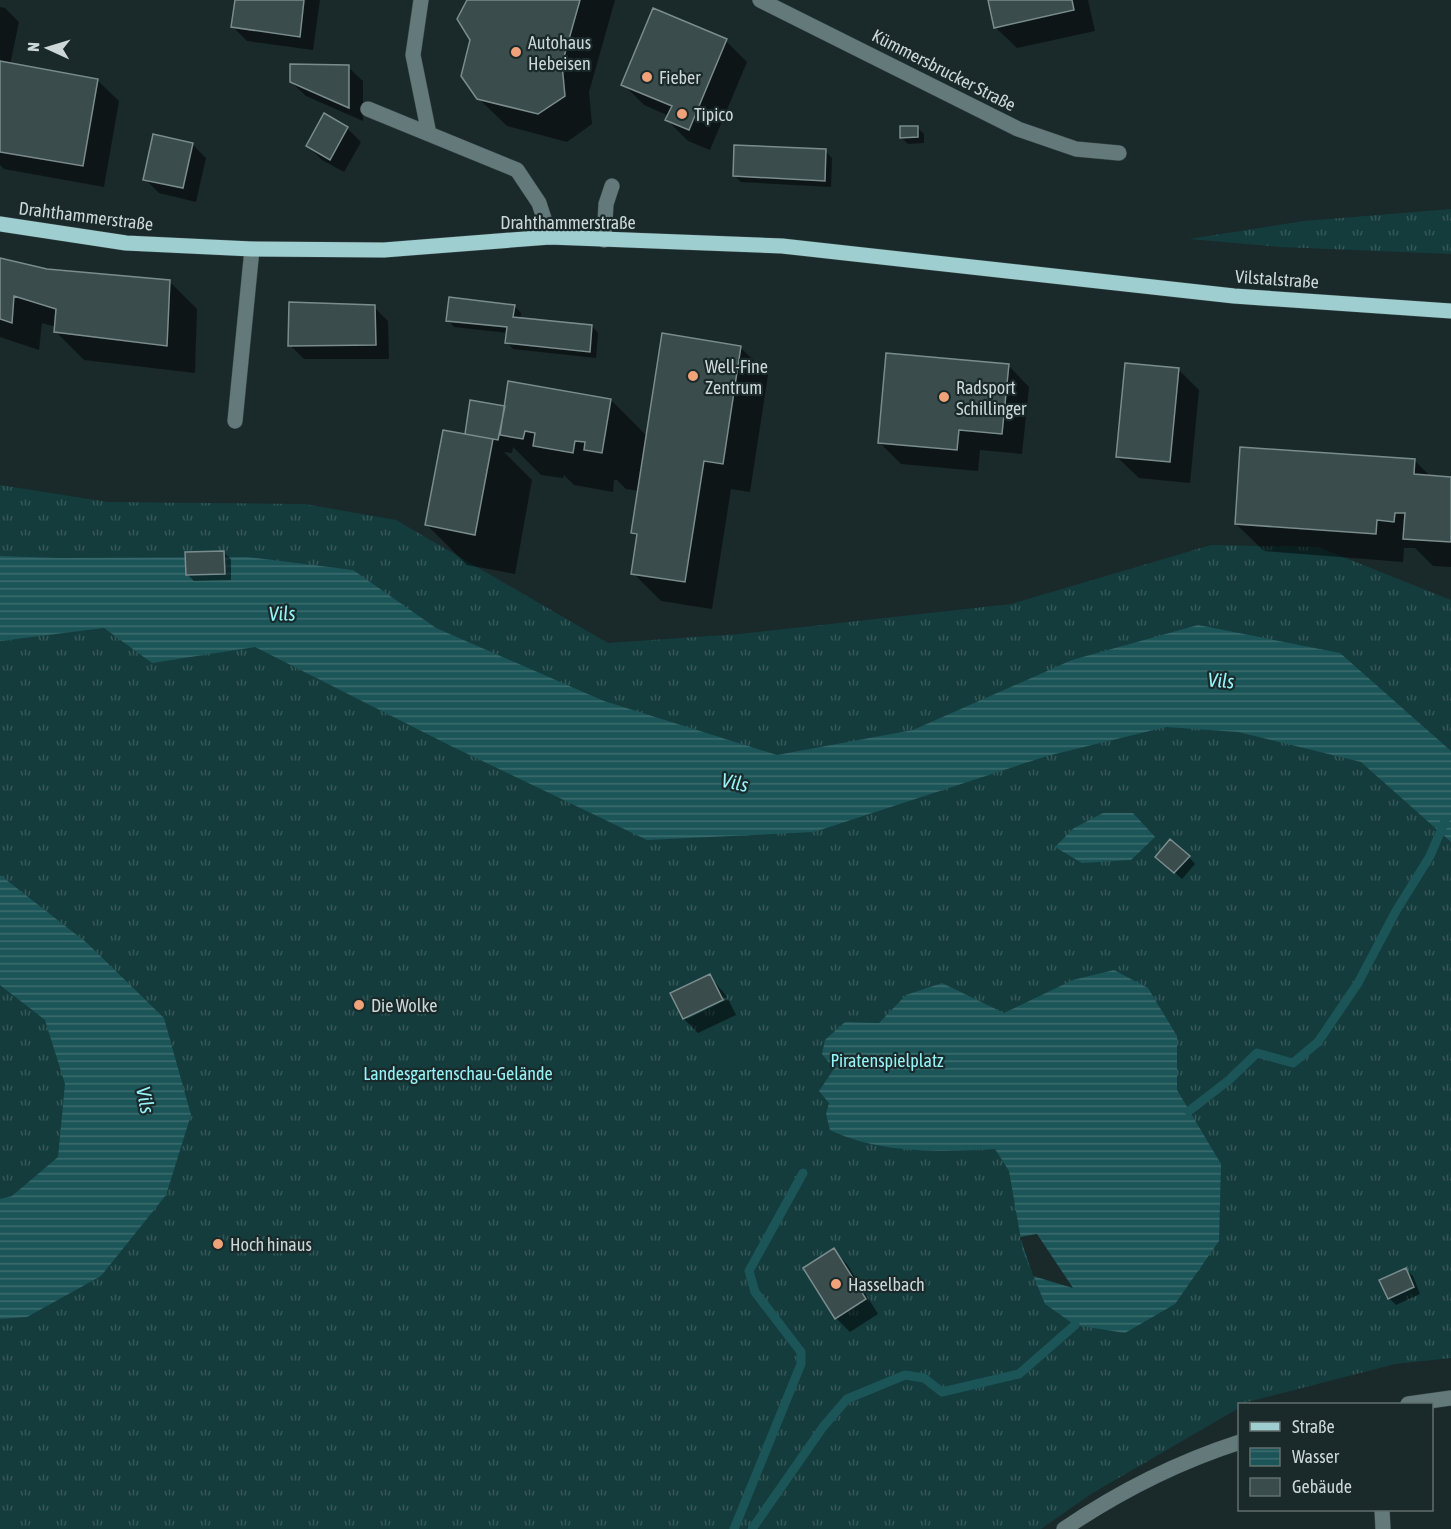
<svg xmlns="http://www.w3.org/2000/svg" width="1451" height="1529" font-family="'Asap Condensed',sans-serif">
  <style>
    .grass { fill: url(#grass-tufts) }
    .garden { fill: #143c3d }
    .water { fill: url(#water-rules) }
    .pier { fill: #1a292a }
    .shadow { fill: #0007 }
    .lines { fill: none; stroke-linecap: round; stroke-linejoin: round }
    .stream { stroke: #1c5558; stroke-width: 9 }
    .building { fill: #3b4c4d; stroke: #7a8c8d; stroke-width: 1.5 }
    .minor-casing { stroke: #374546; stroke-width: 16 }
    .major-casing { stroke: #374546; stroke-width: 16 }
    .minor { stroke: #63797a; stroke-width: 15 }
    .major { stroke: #9ececf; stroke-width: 15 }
    .poi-dot { fill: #f0a278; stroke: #1a292a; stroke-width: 2 }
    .labels { text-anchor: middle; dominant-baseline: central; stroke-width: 4.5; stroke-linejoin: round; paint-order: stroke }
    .poi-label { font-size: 18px; fill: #cdd7d7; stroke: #1a292a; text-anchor: start }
    .street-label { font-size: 18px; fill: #cdd7d7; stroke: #1a292a }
    .park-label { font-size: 18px; fill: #96f2f6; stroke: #1a292a }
    .water-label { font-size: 20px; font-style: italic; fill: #97f3f7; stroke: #1a292a }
  </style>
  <defs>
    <pattern id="grass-tufts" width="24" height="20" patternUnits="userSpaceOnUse" patternTransform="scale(1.5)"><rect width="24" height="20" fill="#143c3d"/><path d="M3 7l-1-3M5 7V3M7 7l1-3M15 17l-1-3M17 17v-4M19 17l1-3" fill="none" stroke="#355758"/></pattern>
    <pattern id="water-rules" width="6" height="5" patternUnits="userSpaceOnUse" patternTransform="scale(1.5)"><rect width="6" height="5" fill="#1c5558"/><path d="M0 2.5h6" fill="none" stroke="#3c6d6f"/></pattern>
  </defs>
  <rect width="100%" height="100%" fill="#1a292a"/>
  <path class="grass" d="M1451,209V254L1281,247L1189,239L1304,221Z
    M0,485L108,502L305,504L396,520L608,643L739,634L1011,604L1211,545L1318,547L1451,600V1358L1395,1364L1240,1404L1239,1408L1091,1494L1041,1529H0Z"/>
  <path class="garden" d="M721,1047L744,1063L733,1079L710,1064Z"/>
  <path class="water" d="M0,556L60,558L247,557L353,570L436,628L604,701L777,755L913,730L1072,660L1198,625L1340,653L1451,751V842L1361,762L1238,732L1166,727L1047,756L814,832L647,840L449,745L255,647L152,663L104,628L0,641Z
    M1103,813H1133L1155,837L1131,860L1082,863L1055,847L1074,828Z
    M0,875L87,943L164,1018L191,1115L166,1195L101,1276L27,1317L0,1319V1199L12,1196L58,1157L65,1084L45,1020L0,985Z
    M1114,970L1148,988L1177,1036V1090L1221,1164L1219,1241L1175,1304L1125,1333L1075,1325L1045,1304L1023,1251L1009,1171L995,1149C940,1152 880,1154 830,1130L826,1114L829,1103L819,1091L834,1069L822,1054L825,1040L845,1022L879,1023L906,995L942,983L1004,1013L1073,980Z"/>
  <path class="pier" d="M1037,1234L1073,1288L1033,1276L1020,1237Z"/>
  <path class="shadow" d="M236,0H320L313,50L247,41L233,27Z
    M469,0H615L589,92L592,124L567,142L507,126L478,98Z
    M989,0H1088L1095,31L1017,48L995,27Z
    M0,7L5,8L19,22L10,65L97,80L119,101L104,187L4,169L0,165Z
    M726,41L747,62L710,150L688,141L667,120L669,116L644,105L623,84Z
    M348,67L363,81V121L306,96L291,82Z
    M325,115L347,128L361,142L344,172L322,160L308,146Z
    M917,127L924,134V143L908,144L901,137Z
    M192,144L206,158L196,202L159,193L145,179Z
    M825,151L832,158L831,187L741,182L735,176Z
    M0,260L47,271L169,281L197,309L195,373L84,360L56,332V327L42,323L39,350L0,337Z
    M514,306L521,313L520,319L592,326L598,333L596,358L513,349L507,342L508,333L454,327L448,320Z
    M374,307L388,321L389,359H304L290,345Z
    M740,347L768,375L750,492L731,489L712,609L661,601L633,573L638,538L633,533L639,491L626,489L617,480H614L613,492L574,485L564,475L563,478L541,475L513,447L512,453L504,452L532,480L515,574L467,565L427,525L466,436L506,407L611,400L648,437Z
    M1008,365L1029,387L1022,454L980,450L978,471L901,464L879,442Z
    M1178,369L1199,390L1190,483L1139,478L1117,457Z
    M1415,461L1431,477L1451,478V567L1433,566L1415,548H1404L1403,562L1264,551L1236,524Z
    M224,553L231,559V580L194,581L187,574Z
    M1189,857L1195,864L1182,879L1164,863Z
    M710,976L727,997L687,1016V1019L728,999L736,1015L698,1033L684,1019L672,994Z
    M833,1250L847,1264L878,1314L850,1332L836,1318Z
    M1406,1270L1413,1276L1420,1294L1396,1305L1389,1298Z"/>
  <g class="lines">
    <path class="stream" d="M1189,1111L1229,1080L1257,1053L1293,1063L1318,1042L1358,983L1396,911L1430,856L1445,821
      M734,1529L801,1364V1352L755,1292L749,1271L803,1173
      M752,1529L823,1427L847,1399L905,1375L924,1378L942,1392L1019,1374L1075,1325"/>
  </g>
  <path class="building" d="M235,0H304L300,37L231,27Z
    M467,0H580L562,64L565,96L538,114L477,99L461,76L470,40L457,19Z
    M988,0H1072L1074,10L994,28Z
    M653,8L727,39L689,130L665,120L672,106L621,85Z
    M0,61L98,79L83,166L0,152Z
    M290,64L349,65V108L290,82Z
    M324,113L348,127L330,160L306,146Z
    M900,126H918V137L900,138Z
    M153,134L193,143L183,188L143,180Z
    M734,145L826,149L825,181L733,176Z
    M0,258L47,269L170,280L167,346L54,332L56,309L14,296L12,323L0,319Z
    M449,297L515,305L513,317L592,325L590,352L505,343L507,327L446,321Z
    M289,302L375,305L376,345L288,346Z
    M662,333L741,346L723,464L704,461L685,582L631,574L637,534L631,533Z
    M886,353L1009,364L1002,434L959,430L957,450L878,443Z
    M1125,363L1179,368L1170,462L1116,457Z
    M508,381L611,399L602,453L584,450L585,442L575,441L573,453L533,446L535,433L525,431L523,439L500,435Z
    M470,400L505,406L498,440L465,434Z
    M443,430L493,439L475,535L425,525Z
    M1240,447L1415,459L1414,474L1451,477V542L1403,539L1405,513H1395L1394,522L1377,520L1376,534L1235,524Z
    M224,551L225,574L186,575L185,552Z
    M1170,839L1190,856L1174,873L1155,857Z
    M710,974L723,1000L683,1019L670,993Z
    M834,1248L866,1299L835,1319L803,1268Z
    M1406,1268L1414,1287L1388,1299L1379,1280Z"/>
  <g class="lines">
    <g class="minor-casing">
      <path id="minor" d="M421,0L413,55L429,134
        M760,0L1018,129L1076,149L1119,153
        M368,109L517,170L539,203L550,237
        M604,240L606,204L612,186
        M235,421L252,249
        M1408,1404L1451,1398
        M1382,1510L1383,1529
        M1064,1529C1117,1493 1178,1462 1240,1442"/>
    </g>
    <g class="major-casing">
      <path id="major" d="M0,224L126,243L252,249L384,250L550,237L782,246L1234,296L1451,311"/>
    </g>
    <use href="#minor" class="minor"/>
    <use href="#major" class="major"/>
  </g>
  <g class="poi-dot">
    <circle cx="516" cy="52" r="6"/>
    <circle cx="647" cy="77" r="6"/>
    <circle cx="682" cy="114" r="6"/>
    <circle cx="693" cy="376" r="6"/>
    <circle cx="944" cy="397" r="6"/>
    <circle cx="359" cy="1005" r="6"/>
    <circle cx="218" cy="1244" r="6"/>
    <circle cx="836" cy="1284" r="6"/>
  </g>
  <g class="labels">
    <g class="poi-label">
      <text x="528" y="42">Autohaus<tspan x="528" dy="21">Hebeisen</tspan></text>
      <text x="659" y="77">Fieber</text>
      <text x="694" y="114">Tipico</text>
      <text x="705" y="366">Well-Fine<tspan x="705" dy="21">Zentrum</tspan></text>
      <text x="956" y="387">Radsport<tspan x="956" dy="21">Schillinger</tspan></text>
      <text x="371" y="1005">Die Wolke</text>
      <text x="230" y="1244">Hoch hinaus</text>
      <text x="848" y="1284">Hasselbach</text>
    </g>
    <g class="street-label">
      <text transform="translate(944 70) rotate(27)">Kümmersbrucker Straße</text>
      <text transform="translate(86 216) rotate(7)">Drahthammerstraße</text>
      <text x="568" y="222">Drahthammerstraße</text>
      <text transform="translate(1277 279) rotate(4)">Vilstalstraße</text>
    </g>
    <g class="park-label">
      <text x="887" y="1060">Piratenspielplatz</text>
      <text x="458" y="1073">Landesgartenschau-Gelände</text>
    </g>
    <g class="water-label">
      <text transform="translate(282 613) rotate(-1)">Vils</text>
      <text transform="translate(1221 680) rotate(4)">Vils</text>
      <text transform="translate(735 782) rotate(12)">Vils</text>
      <text transform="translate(146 1100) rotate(79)">Vils</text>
    </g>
  </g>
  <rect x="1238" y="1403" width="195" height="108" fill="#1a292a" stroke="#626f6f" stroke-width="1.5"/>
  <rect x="1250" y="1422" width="30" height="9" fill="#9ececf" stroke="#626f6f" stroke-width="1.5"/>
  <text x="1292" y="1433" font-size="18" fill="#cdd7d7">Straße</text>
  <rect x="1250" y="1448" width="30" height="18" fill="url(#water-rules)" stroke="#626f6f" stroke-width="1.5"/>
  <text x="1292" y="1463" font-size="18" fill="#cdd7d7">Wasser</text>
  <rect x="1250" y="1478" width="30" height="18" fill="#3b4c4d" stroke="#626f6f" stroke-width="1.5"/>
  <text x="1292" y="1493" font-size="18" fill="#cdd7d7">Gebäude</text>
  <g transform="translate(48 48) rotate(274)" stroke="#1a292a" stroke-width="4.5" paint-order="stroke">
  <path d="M0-4.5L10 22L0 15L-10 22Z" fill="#cdd7d7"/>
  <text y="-9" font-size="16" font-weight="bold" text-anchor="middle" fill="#cdd7d7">N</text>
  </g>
</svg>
